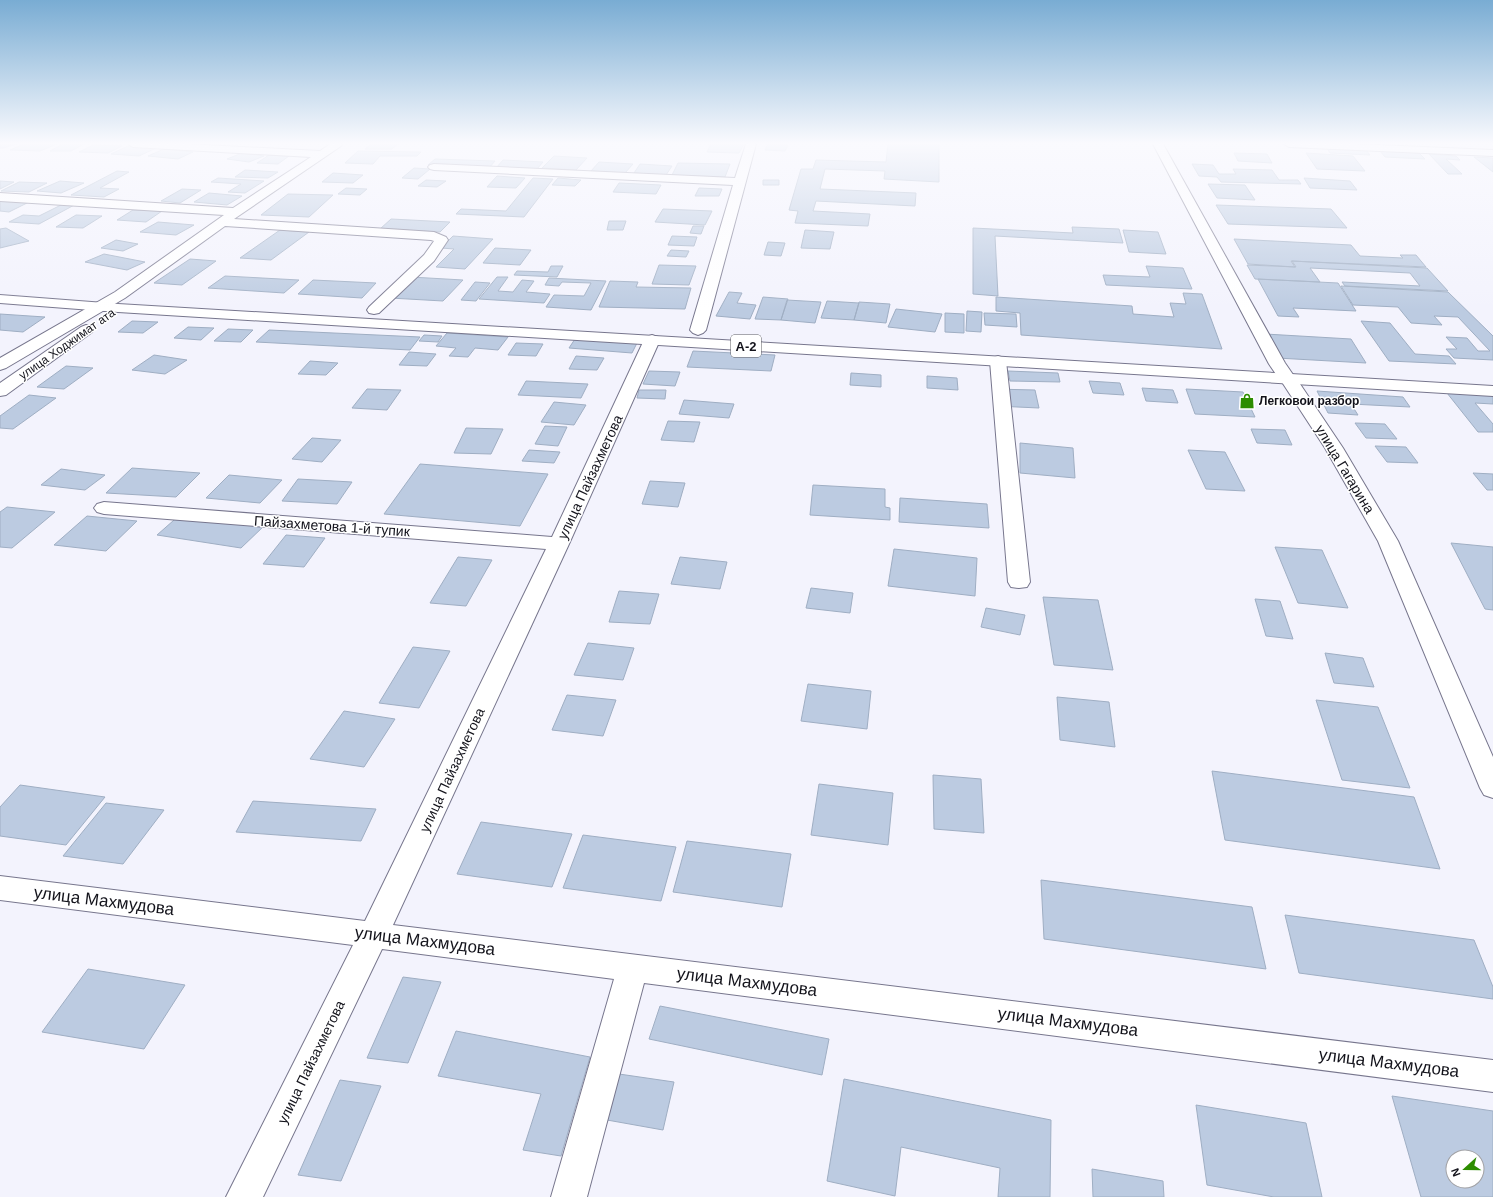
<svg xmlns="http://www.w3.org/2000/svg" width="1493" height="1197" font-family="Helvetica,sans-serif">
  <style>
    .building { fill: #bccbe1; stroke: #9faec3; fill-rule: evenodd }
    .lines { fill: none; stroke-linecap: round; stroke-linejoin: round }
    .minor-casing { stroke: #77768d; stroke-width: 2 }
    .major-casing { stroke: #77768d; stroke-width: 2 }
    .highway-casing { stroke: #77768d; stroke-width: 2 }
    .minor { fill: #fff; fill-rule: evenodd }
    .major { fill: #fff; fill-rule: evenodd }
    .highway { fill: #fff; fill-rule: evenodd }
    .labels { text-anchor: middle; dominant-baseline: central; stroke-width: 3; stroke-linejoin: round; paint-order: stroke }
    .far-street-label { font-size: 12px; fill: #13131b; stroke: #fff }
    .far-poi-label { font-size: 12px; font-weight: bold; fill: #13131b; stroke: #fff; text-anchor: start }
    .shield { fill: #fff; stroke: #5a5a5f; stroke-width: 1 }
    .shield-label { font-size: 13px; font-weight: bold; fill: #13131b }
    .street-label { font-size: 14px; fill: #13131b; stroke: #fff }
    .near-street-label { font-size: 17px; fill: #13131b; stroke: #fff }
  </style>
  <rect width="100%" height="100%" fill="#f3f3fd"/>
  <path class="building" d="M0,144H16L3,148H0Z
    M24,144H57L40,151L10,150Z
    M63,144H84L71,151H50Z
    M371,144H398L392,149H365Z
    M711,144H744L739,153L707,152Z
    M768,144L788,145L785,151L765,150Z
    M888,144H939V182L884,179L885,171L825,169L820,189L916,193L915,206L816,201L813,211L870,214L868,226L795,223L798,211L789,210L801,169H813L816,160L886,162Z
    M93,145L122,146L108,153L79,152Z
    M128,146L156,148L139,156L111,154Z
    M1327,148L1366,150L1370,155L1330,153Z
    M164,149L193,152L178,159L148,156Z
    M358,151L421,152L417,156H380L373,164L345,163Z
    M1380,151L1419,153L1425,159L1385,157Z
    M242,153L264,156L249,162L227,159Z
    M1234,153L1267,154L1272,163L1238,161Z
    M1306,153L1353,156L1365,171L1317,169Z
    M1429,154L1456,156L1460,160L1446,159L1462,174H1448Z
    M269,155L289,156L278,164L257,163Z
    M554,156L587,158L576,170L542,168Z
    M1474,157L1493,158V172Z
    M435,159L495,161L489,168L428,165Z
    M503,160L543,162L537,169L496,168Z
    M599,162L633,164L625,173L591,171Z
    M678,163L730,164L725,177L672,175Z
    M640,164L672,166L666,175L634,173Z
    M1192,164L1213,165L1219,174H1236L1233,169L1272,170L1279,180H1298L1301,184L1221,182L1217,177L1199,176Z
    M414,168L430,169L418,179L402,178Z
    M245,170L278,172L268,178L235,177Z
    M117,171L129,172L100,188L119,189L104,197L71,195Z
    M333,173L363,175L353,183L322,182Z
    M497,176L525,178L516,188L487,187Z
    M218,178L264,181L245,193L228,192L241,184L211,182Z
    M533,178L553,179L524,217L456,214L461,209L506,211Z
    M558,178L581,180L575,186L552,185Z
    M1304,178L1350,181L1357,190L1310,188Z
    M426,180L446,181L437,187L418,186Z
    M763,180H779V185H763Z
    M0,181L14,182L0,189Z
    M60,181L84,183L61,193L37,191Z
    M19,182L47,183L29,192L1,191Z
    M619,183L661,185L656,194L613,192Z
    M1208,184L1245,185L1255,200L1217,198Z
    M346,188L367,189L360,195L338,194Z
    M699,188L722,189L719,196H695Z
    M182,189L201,190L180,203L161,201Z
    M209,193L242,196L227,205L194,202Z
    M288,194L333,195L309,217L261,215Z
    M0,200L29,202L9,212L0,211Z
    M67,202L78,203L39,224L9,222L23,215L39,216Z
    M1216,205L1331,209L1347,228L1228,224Z
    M663,209L712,211L705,225L655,222Z
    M133,210L162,211L146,222L117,220Z
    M76,215L102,216L83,228L56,227Z
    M391,219L450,222L440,232L380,229Z
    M609,221H626L623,230H607Z
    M158,222L194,225L176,235L140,232Z
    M693,226H704L701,234L690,233Z
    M1072,227L1119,229L1123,243L995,236L998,296L973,294V228L1073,233Z
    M6,228L29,241L0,248V229Z
    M280,230L309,232L271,260L240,258Z
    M805,230L834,232L830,249L801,248Z
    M1123,230L1158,232L1166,254L1129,252Z
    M453,236L493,239L465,269L436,267L454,249L441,248Z
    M672,236L697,237L694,246L668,245Z
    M1234,239L1351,245L1360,256L1403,258L1400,255H1416L1426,267L1291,261L1295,267L1248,264Z
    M116,240L138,244L123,251L101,248Z
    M768,242L785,243L781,256L764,255Z
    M495,248L531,250L520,265L483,263Z
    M671,250L689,251L686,257L667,256Z
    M104,254L145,262L127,270L85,262Z
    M190,259L216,261L182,285L154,283Z
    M1292,261L1427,268L1448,291L1345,286L1342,282L1420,286L1410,273L1310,268L1320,282L1255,279L1247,265L1296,267Z
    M659,265L696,266L689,285L652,284Z
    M551,266H563L557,277L514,275L517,271L548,272Z
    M1146,266L1183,268L1192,289L1106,285L1103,275L1150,277Z
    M225,276L299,280L284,293L208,288Z
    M411,277L463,280L443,301L390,298Z
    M497,277H508L498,291L513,292L522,280L534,281L526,292L550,294L544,303L479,299Z
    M549,278L606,281L591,310L546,307L554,295L584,296L591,283L562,282L559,286L545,285Z
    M1258,279L1338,283L1356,311L1293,308L1299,317L1278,316Z
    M313,280L376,283L362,298L298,294Z
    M610,281L638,282L636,287L691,288L685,309L599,307Z
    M475,282L490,283L476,301L461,300Z
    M1341,286L1448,292L1493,336V360L1454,358L1446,349H1457L1446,337L1467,338L1478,351H1490L1458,317L1434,316L1442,325L1411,323L1398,307L1353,305Z
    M729,292L742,293L737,303L756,305L750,319L716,316Z
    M1183,293L1202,294L1222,349L1021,335L1020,313L996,311V297L1132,306L1133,314L1174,317L1170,303L1186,304Z
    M763,297L788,299L781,320L755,319Z
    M787,300L821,302L815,323L781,320Z
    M827,301L859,303L854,320L821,318Z
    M859,302L890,304L886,323L854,320Z
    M896,309L942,314L935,332L888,327Z
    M967,311L982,312L981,332L966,331Z
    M945,313L964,314V333L945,332Z
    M984,313L1016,314L1017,327L985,325Z
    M0,314L45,317L23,332L0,330Z
    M132,321L158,322L143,333L118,332Z
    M1361,321L1390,323L1415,354L1449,356L1456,364L1389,361Z
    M188,327L214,328L201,340L174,338Z
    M228,329L253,330L241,342L214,341Z
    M269,330L420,337L410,350L256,342Z
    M447,333L508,337L498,350L475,348L468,357L449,356L456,348L436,346Z
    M1265,334L1351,339L1366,363L1277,358Z
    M424,335L442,336L438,342L419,341Z
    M575,339L637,343L632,353L569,348Z
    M516,343L543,344L536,356L508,355Z
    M693,351L775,355L771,371L687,367Z
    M409,352L436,354L427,366L399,365Z
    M154,355L187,360L165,374L132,370Z
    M576,356L604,358L597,370L569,369Z
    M310,361L338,363L326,375L298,374Z
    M66,366L93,368L64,389L37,387Z
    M649,371L680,372L675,386L643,384Z
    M1008,371L1058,373L1060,382L1010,381Z
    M851,373L881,375V387L850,385Z
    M927,376L957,378L958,390L927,388Z
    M526,381L588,384L581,398L518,395Z
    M1089,381L1120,383L1124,395L1093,393Z
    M1142,388L1173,390L1178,403L1146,401Z
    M367,389L401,390L387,410L352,408Z
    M993,389L1035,390L1039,408L996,406Z
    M1186,389L1243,392L1255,417L1195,414Z
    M639,390H666L665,399L637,398Z
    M1317,391L1403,397L1410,407L1351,404L1358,415L1328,413Z
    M1447,393L1493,395V404L1475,403L1493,424V432H1478Z
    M29,395L56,398L13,429L0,428V416Z
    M684,400L734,404L729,418L679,414Z
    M554,402L586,405L574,425L541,422Z
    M668,421L700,422L694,442L661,440Z
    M1355,423L1385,424L1397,439L1366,438Z
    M545,426L567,427L558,446L535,444Z
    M466,428L503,429L491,454L454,453Z
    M1251,429L1285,430L1292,445L1257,443Z
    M312,438L341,440L322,462L292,459Z
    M1020,443L1073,448L1075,478L1020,473Z
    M1375,446L1406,447L1418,463L1387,462Z
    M529,450L560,452L554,463L522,461Z
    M1188,450L1225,452L1245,491L1206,489Z
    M420,464L548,474L520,526L384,514Z
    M132,468L200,473L176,497L106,493Z
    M61,469L105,475L85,490L41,485Z
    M1473,473L1493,474V490H1487Z
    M229,475L282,480L260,503L206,498Z
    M298,479L352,482L337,504L282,501Z
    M650,481L685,483L678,507L642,504Z
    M813,485L885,489V507L890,508V520L810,515Z
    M900,498L987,504L989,528L899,522Z
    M7,507L55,512L12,548L0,547V512Z
    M182,513L264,526L241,548L157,535Z
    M87,516L137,521L106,551L54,545Z
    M286,535L325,538L304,567L263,564Z
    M1451,543L1493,547V610L1485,609Z
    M1275,547L1322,550L1348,608L1298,603Z
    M894,549L977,558L975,596L888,586Z
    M458,557L492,560L466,606L430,603Z
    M680,557L727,562L720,589L671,584Z
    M811,588L853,593L850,613L806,608Z
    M619,591L659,594L650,624L609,622Z
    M1043,597L1098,600L1113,670L1054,665Z
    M1255,599L1280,601L1293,639L1266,636Z
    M986,608L1025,615L1020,635L981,627Z
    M588,643L634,648L623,680L574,675Z
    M413,647L450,651L419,708L379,703Z
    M1325,653L1363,658L1374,687L1334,683Z
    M808,684L871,691L867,729L801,721Z
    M567,695L616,700L603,736L552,730Z
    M1057,697L1109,702L1115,747L1060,740Z
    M1316,700L1378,707L1410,788L1342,780Z
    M344,711L395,719L364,767L310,759Z
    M1212,771L1414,797L1440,869L1225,840Z
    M933,775L981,779L984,833L934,829Z
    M819,784L893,793L888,845L811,835Z
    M20,785L105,797L66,845L0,836V807Z
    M253,801L376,809L361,841L236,832Z
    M106,803L164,810L123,864L63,856Z
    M481,822L572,834L552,887L457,874Z
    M583,835L676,847L661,901L563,888Z
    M687,841L791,854L782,907L673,892Z
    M1041,880L1252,907L1266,969L1044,939Z
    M1285,915L1474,940L1493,987V999L1299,973Z
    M88,969L185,985L144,1049L42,1032Z
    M403,977L441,982L408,1063L367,1058Z
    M660,1006L829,1039L822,1075L649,1039Z
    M456,1031L590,1057L561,1156L523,1150L541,1094L438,1076Z
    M619,1074L674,1082L663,1130L607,1120Z
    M844,1079L1051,1120L1050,1197H998L1000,1168L901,1147L895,1196L827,1181Z
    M340,1080L381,1086L341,1181L298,1175Z
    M1392,1096L1493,1111V1197H1421ZM1453,1157H1477V1181H1453Z
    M1196,1105L1306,1123L1322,1197H1274L1207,1185Z
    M1092,1169L1163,1181L1164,1197H1093Z"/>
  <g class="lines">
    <g class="minor-casing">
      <path id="minor" d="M128,144H187L320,151L330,144H342L341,146L234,219L434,232L446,237L448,240L434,261L379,313L374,314L369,313L367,310L369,307L424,255L434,241L431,240L225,226L125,298L6,368L0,370V358L115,292L224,215L0,201V193L233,208L311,157L133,147Z
        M746,144H756L706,330L703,333L698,335L693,333L690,330L733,185L434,170L430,169L428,167L430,165L434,164L735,178Z
        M1284,144H1354L1493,150V156L1289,147Z
        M86,325L91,327L94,330L91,333L6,395L0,396V383L81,327Z
        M652,335L658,337L660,340L569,544L393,925L1493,1060V1092L644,983L587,1197H551L614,979L382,949L263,1197H226L353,945L0,900V876L365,921L546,549L104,514L97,512L94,508L97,504L104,502L552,537L644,340L646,337Z
        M998,356L1004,358L1006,361L1030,582L1027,587L1019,588L1011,587L1008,582L990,361L992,358Z
        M1288,374L1294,375L1343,448L1398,541L1493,757V798L1484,795L1480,788L1378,541L1325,448L1280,379L1282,375Z"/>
    </g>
    <g class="major-casing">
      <path id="major" d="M1153,144H1163L1285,363L1296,379L1294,383L1288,384L1282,383L1269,364Z"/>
    </g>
    <g class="highway-casing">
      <path id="highway" d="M0,295L118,304L1493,386V396L118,312L0,303Z"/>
    </g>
    <use href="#minor" class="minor"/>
    <use href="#major" class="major"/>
    <use href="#highway" class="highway"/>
  </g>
  <linearGradient id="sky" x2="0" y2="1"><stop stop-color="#79acd3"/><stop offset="0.46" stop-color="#fafafe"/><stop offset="1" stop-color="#fafafe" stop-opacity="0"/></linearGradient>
  <rect width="1493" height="311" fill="url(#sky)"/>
  <defs>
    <g id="shop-bare" transform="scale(1.2)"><path d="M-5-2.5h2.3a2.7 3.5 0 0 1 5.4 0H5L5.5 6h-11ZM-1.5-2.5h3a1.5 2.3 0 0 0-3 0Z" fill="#2d8d00" stroke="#fff" stroke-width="2.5" paint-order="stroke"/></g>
  </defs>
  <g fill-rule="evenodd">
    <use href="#shop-bare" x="1247" y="401"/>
  </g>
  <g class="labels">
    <g class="far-street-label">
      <text transform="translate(67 344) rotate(-35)">улица Ходжимат ата</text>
    </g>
    <g class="far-poi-label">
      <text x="1259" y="401">Легковои разбор</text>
    </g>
    <rect class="shield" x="731" y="335" width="30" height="22" rx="3"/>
    <g class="shield-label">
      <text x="746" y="346">A-2</text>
    </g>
    <g class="street-label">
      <text transform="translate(1345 469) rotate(59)">улица Гагарина</text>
      <text transform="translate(590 477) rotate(-65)">улица Пайзахметова</text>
      <text transform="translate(332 526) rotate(4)">Пайзахметова 1-й тупик</text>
      <text transform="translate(452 770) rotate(-65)">улица Пайзахметова</text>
      <text transform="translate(311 1062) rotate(-64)">улица Пайзахметова</text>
    </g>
    <g class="near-street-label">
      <text transform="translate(104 901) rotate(7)">улица Махмудова</text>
      <text transform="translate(425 941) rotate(7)">улица Махмудова</text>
      <text transform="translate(747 982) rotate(7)">улица Махмудова</text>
      <text transform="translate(1068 1022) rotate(7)">улица Махмудова</text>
      <text transform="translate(1389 1063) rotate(7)">улица Махмудова</text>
    </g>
  </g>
  <g transform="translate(1465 1169) rotate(249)"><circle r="19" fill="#ffffff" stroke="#a1a1a4"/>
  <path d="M0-3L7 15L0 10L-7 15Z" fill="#2d8d00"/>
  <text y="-6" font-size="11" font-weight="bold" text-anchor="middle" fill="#13131b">N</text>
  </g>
</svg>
